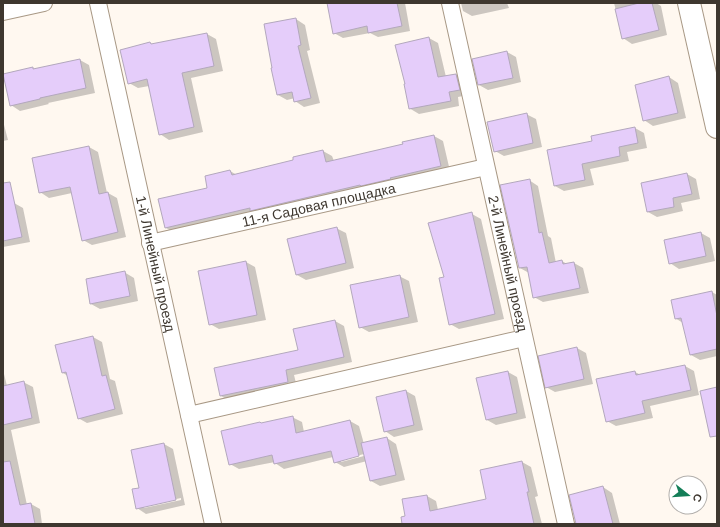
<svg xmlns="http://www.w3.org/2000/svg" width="720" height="527" font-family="Arial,sans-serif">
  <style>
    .shadow { fill: #0003; fill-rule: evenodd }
    .building { fill: #e5cdfa; stroke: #b3a8bd }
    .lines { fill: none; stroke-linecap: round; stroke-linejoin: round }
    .street-casing { stroke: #a89885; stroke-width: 18 }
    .secondary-casing { stroke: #a89885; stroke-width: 24 }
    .street { stroke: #fff; stroke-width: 16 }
    .secondary { stroke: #fff; stroke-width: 22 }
    .labels { text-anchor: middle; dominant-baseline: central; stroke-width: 4; stroke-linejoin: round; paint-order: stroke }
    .street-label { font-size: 14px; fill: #3e372f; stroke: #fff }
  </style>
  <rect width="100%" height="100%" fill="#fff8f0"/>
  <path class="shadow" d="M334,3H405L410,31L378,37L370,33L343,38L334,33Z
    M461,3H507L509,8L472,16L463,11Z
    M614,3H656L661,6L667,35L632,44L623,38Z
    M296,19L305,25L310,50L307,51L320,103L304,107L295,101V98L287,100L278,95Z
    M207,34L216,39L223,71L191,78L203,132L169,140L160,134L149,86L138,88L129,83L150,43L153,45Z
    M429,38L438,43L446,77L456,75L465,80L468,95L458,97L459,106L419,114L409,108Z
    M507,52L516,57L521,82L488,90L479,85Z
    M80,60L89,65L95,93L48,103L49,104L20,111L11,105L33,68L35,70Z
    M669,77L678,83L686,118L653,126L644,120Z
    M526,114L536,119L542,147L504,156L495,151Z
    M3,121L8,140L3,141Z
    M635,128L644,133L647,148L627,152L629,161L590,169L594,185L564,191L555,186L593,142Z
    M434,136L443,141L450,171L175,233L166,228L209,188L206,177L230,171L237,175L295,161L294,158L323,151L332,156L334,161L404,144Z
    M89,147L98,152L107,193H108L117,198L126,237L92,245L83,240L72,193L49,198L40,192Z
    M687,174L696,179L700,199L681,203L683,211L657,217L648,212Z
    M529,180L538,186L548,236L551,238L556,263L562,261L567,264L574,263L583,268L589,293L543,302L534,297L529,273L520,268Z
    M14,203L23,208L30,242L3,247V205Z
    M472,214L481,219L504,319L459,329L450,324L445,277Z
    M336,228L346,233L354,268L306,280L297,275Z
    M701,233L710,238L715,261L679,269L670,263Z
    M246,262L255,267L266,320L219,329L210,324Z
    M124,272L134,278L138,301L100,309L91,304Z
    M399,276L409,281L418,322L369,332L360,327Z
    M712,292L717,295V356L700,360L691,355L683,323L675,318Z
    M335,321L344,326L352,362L294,375L297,387L230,401L221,396L299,351Z
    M93,337L102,342L110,379L115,381L123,414L87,423L78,418L68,376L63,373Z
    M577,348L586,353L593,384L555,392L546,387Z
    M685,366L694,371L699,395L650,406L653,418L616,426L607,421L635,372L641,375Z
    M3,370L7,386L23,382L33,387L40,423L11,430L27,505L31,504L40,509L42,524H3Z
    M508,372L517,377L526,418L496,425L487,420Z
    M406,391L415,396L423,430L394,437L385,431Z
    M292,417L302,422L304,432L350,421L359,426L364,444L387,438L396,444L405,480L380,486L371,481L367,461L344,467L335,462L333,457L284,469L275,463V462L239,469L230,464L262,424ZM364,454V456L341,462V460Z
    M164,444L173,449L185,505L146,514L137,508L140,488ZM181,498V500L144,508V506Z
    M522,462L531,467L538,496L535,497L542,524H408L427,496L436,501L438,510L487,500L481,470Z
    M603,487L612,493L620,524H577Z"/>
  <path class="building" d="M327,3H397L402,26L368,33L367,26L333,34Z
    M639,3H652L659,30L622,39L615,9Z
    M296,18L301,45L298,46L311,98L294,102L292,92L277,95L271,68H272L264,24Z
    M207,33L214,66L182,73L194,127L159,135L147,79L128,84L120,50L150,42L151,44Z
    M429,37L438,77L456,74L460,90L449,92L451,101L409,109L404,84H405L395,45Z
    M507,51L513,78L478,85L472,59Z
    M80,59L86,88L40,98V99L10,106L3,74L33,67V69Z
    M669,76L678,113L643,121L635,85Z
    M527,113L533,143L494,152L487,122Z
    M635,127L638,143L619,147L620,156L582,164L585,180L554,186L547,150L592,141L591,136Z
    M434,135L441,166L390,178L391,179L361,186L360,185L250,211V208L165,228L158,199L207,188L205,176L230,170L232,175L293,160V157L323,150L326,162L403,144L402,142Z
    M89,146L99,194L108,192L118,232L82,241L70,187L39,193L32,158Z
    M687,173L692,194L673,198L674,207L647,212L641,183Z
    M530,179L539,233L542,232L549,263L562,260L563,264L574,262L580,288L533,298L527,267L519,268L500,185Z
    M10,182L22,237L3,241V183Z
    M472,212L495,314L449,325L439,278L444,277L428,223Z
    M337,227L346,263L296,275L287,239Z
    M701,232L706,256L669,264L664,240Z
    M246,261L257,315L209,325L198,271Z
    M125,271L130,296L90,304L86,279Z
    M400,275L409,317L359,328L350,285Z
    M712,291L717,316V349L690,355L681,318L675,319L671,300Z
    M335,320L344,357L286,370L288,382L220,396L214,368L298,350L293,329Z
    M93,336L102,376L106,375L115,409L78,419L66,372L62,373L55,345Z
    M577,347L584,379L545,388L538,356Z
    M685,365L691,390L642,401L645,413L606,422L596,379L635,371L636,375Z
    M508,371L517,413L486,420L476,378Z
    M24,381L32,418L3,425V386Z
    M717,387V436L710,437L700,391Z
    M406,390L414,425L384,432L376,397Z
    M293,416L296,433L350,420L359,456L334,463L331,451L274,464L272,455L229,465L221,431L260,422L261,423Z
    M387,437L396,475L370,481L361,443Z
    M164,443L176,500L136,509L132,489L139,488L131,450Z
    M10,461L20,505L31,503L35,524H3V462Z
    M522,461L529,492H527L534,524H402L401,517L405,516L402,499L427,495L430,511L486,499L480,470Z
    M603,486L613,524H576L569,495Z"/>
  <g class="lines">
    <g class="street-casing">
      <g id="street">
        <path id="s1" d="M98,3L213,524"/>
        <path id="s2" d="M450,3L566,524"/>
        <path d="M3,12L44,3"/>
        <path id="s3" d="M150,243L486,167"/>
        <path d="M189,415L524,338"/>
      </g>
    </g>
    <g class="secondary-casing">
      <path id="secondary" d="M689,3L717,127"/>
    </g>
    <use href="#street" class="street"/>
    <use href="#secondary" class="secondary"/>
  </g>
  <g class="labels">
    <g class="street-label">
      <text stroke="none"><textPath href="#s3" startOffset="173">11-я Садовая площадка</textPath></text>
      <text stroke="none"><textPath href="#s1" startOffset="267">1-й Линейный проезд</textPath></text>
      <text stroke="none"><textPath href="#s2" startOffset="267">2-й Линейный проезд</textPath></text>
    </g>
  </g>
  <rect width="720" height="527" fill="none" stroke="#3e372f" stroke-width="8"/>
  <g transform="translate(688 495) rotate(107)"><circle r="19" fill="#ffffff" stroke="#b2afac"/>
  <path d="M0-3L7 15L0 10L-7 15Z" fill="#147e58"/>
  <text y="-6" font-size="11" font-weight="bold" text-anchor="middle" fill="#3e372f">С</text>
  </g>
</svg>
